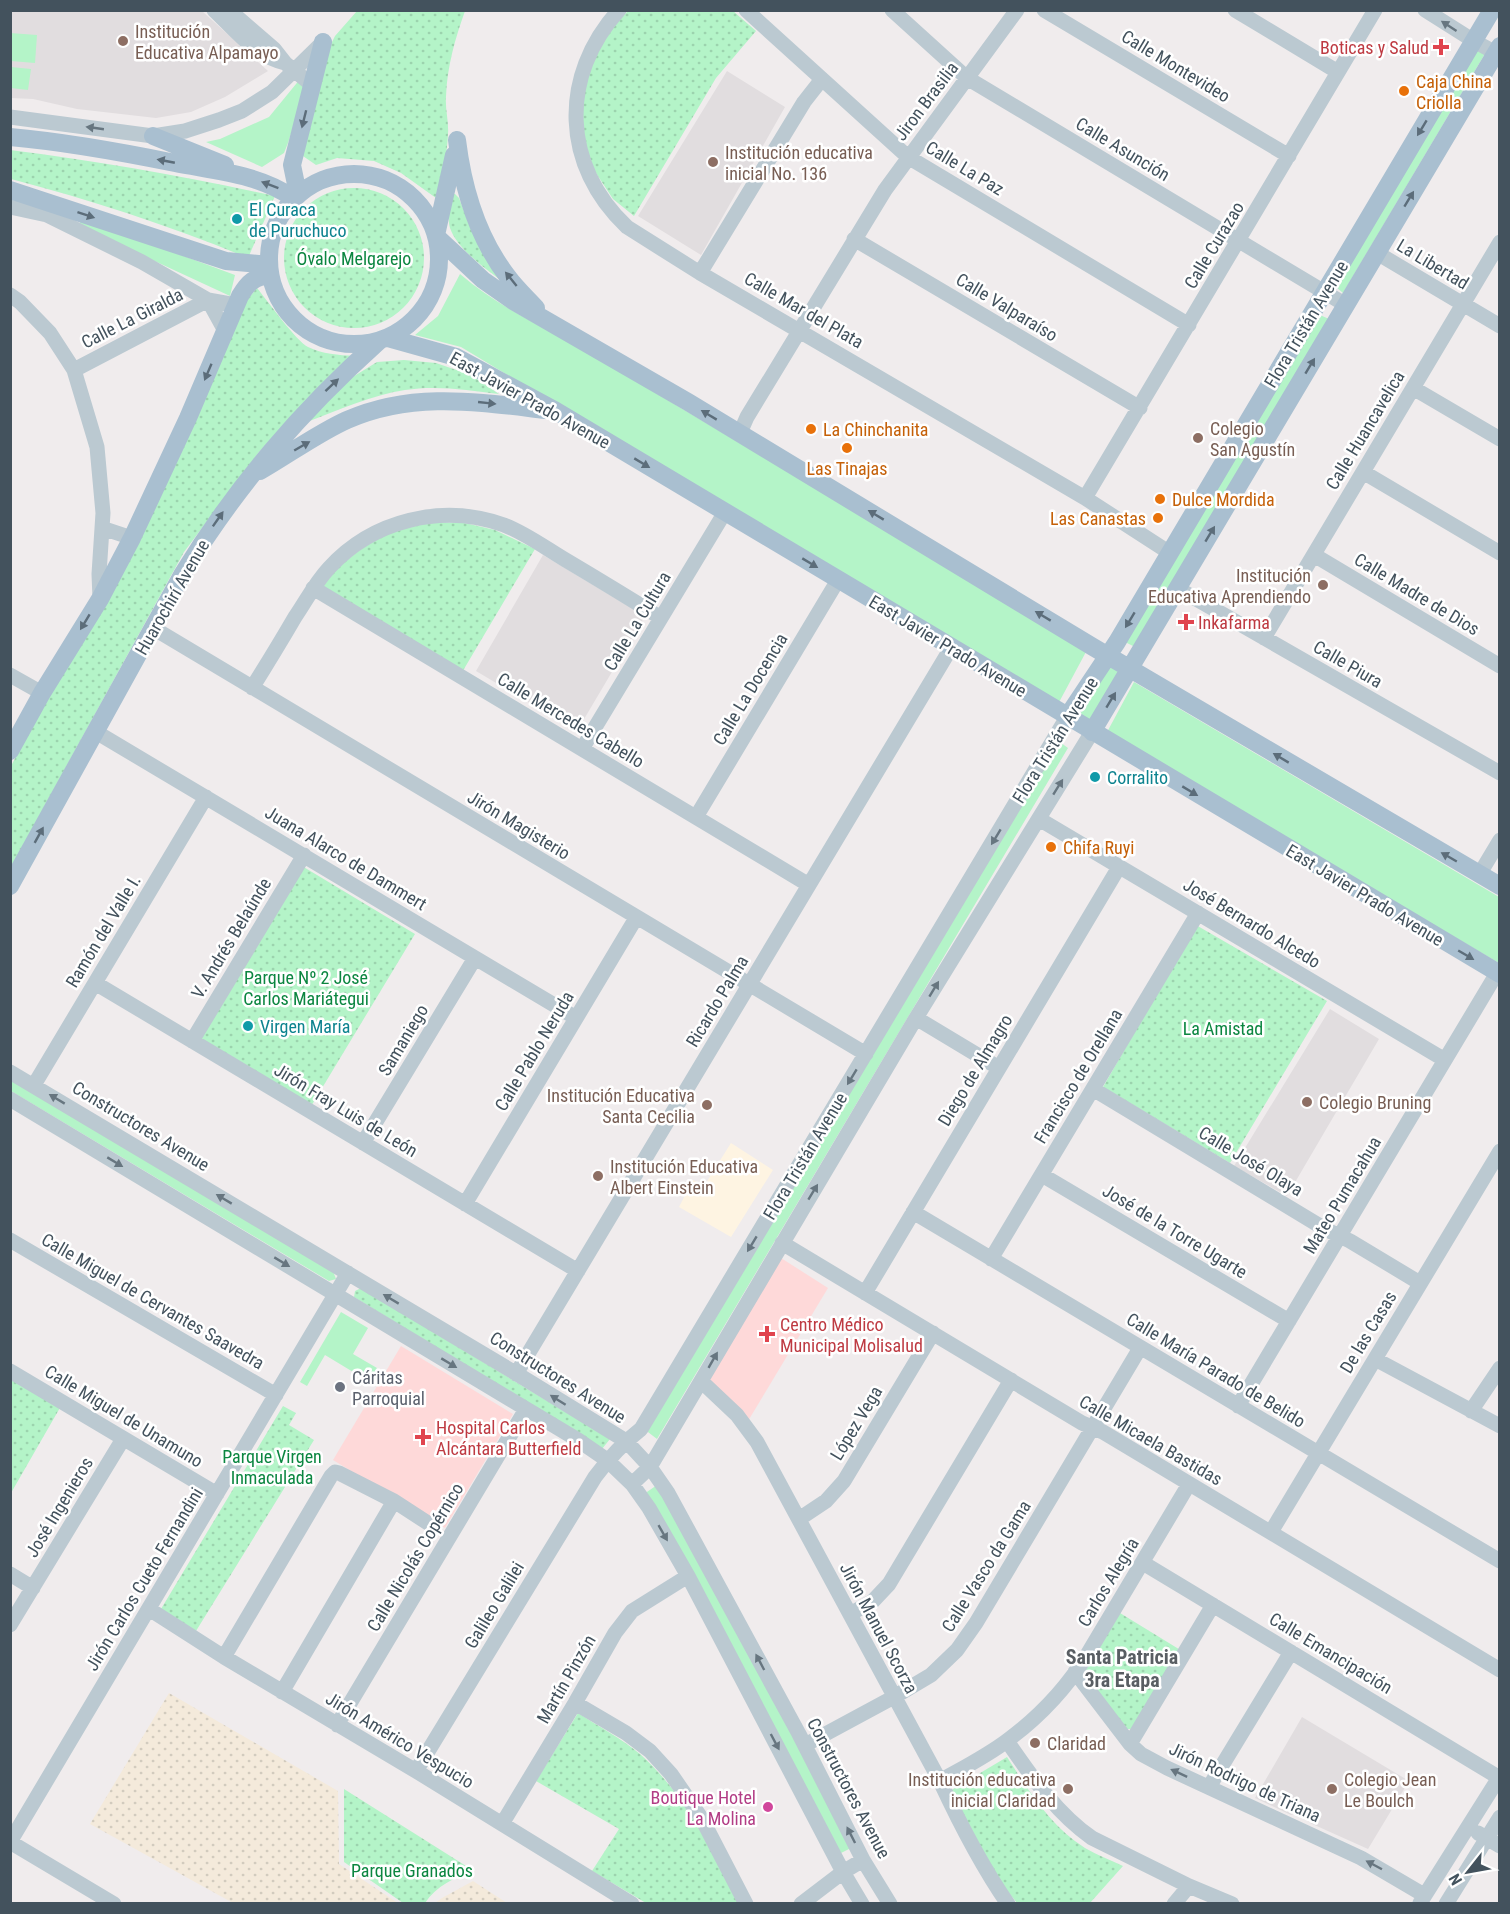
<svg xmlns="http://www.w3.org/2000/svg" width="1510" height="1914" font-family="'Roboto Condensed',sans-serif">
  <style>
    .commercial { fill: #fef4e2 }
    .education { fill: #e1dddf }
    .medical { fill: #fed9d9 }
    .green { fill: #b4f4c8 }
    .sand { fill: url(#sand-dots) }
    .park { fill: url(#park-dots) }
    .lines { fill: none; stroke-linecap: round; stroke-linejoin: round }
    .minor { stroke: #bbc9d1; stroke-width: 15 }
    .major { stroke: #a9bfd0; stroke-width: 18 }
    .oneway { fill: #677680 }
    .oneway2 { fill: #5c6d7a }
    .education-dot { fill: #8d6e63; stroke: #fff; stroke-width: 2 }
    .health-dot { fill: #e0444e; stroke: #fff; stroke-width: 2 }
    .food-dot { fill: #e8710a; stroke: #fff; stroke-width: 2 }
    .culture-dot { fill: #0f9aa8; stroke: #fff; stroke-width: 2 }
    .worship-dot { fill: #6b7280; stroke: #fff; stroke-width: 2 }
    .hotel-dot { fill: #d1479c; stroke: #fff; stroke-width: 2 }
    .labels { text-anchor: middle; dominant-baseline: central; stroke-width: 5; stroke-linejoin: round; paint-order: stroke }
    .education-label { font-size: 18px; fill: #785e54; stroke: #fff; text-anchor: start }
    .health-label { font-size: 18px; fill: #be3a42; stroke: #fff; text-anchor: start }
    .street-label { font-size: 18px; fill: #43525d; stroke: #fff }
    .food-label { font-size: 18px; fill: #c56008; stroke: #fff; text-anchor: start }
    .culture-label { font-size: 18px; fill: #0d838f; stroke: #fff; text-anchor: start }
    .park-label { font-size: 18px; fill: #0b8640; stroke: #fff }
    .worship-label { font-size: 18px; fill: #5b616d; stroke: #fff; text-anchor: start }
    .hotel-label { font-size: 18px; fill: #b23c85; stroke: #fff; text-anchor: end }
    .neighbourhood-label { font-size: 20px; font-weight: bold; fill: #595e63; stroke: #fff }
  </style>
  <defs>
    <pattern id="sand-dots" width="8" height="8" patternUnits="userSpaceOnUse" patternTransform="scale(1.5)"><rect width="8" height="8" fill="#f4eadb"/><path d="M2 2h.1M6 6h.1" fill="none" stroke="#d2cbbe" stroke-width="1.8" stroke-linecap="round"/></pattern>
    <pattern id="park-dots" width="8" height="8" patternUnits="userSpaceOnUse" patternTransform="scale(1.5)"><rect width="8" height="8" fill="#b4f4c8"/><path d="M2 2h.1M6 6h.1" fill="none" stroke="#9cd3ae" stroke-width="1.8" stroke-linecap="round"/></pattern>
  </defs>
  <rect width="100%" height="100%" fill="#f0eced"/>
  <path class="commercial" d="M731,1143L773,1170L731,1237L679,1207L693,1180L704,1186Z"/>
  <path class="education" d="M10,11H202L268,71L225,97L191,112L156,118L77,109L33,99L11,98Z
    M727,71L785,107L701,255L638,216Z
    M543,555L645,616L577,731L476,671Z
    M1330,1009L1379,1039L1287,1196L1234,1166Z
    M1302,1717L1409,1781L1368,1849L1310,1823L1307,1814L1301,1811L1291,1815L1255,1798Z"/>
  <path class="medical" d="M781,1258L828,1288L748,1421L705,1380Z
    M401,1346L513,1414L445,1528L333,1460Z"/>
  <path class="green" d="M10,33L37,35L35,63L11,61Z
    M1482,49L1486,52L1343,293L1336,287L1475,52Z
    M11,67L31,69L28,90L11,88Z
    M305,73L308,79L288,143L284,153L262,167L206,142L220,139L269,117Z
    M81,218L235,275L230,296L79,226Z
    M460,274C495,304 536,324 577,346L1087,650L1057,706L461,347L415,335L438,316Z
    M1320,315L1329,319L1135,647L1125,642Z
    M1106,662L1121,674L1091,723L1076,710Z
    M1134,682L1499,897V963L1106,734Z
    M1057,740L1068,748L657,1439L644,1429Z
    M10,1078L333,1271L336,1279L329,1281L11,1091Z
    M341,1312L368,1328L353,1354L377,1368L368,1381L325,1355L307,1386L300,1382Z
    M657,1485L853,1847L841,1853L644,1494Z"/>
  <path class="sand" d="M169,1693L338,1791L339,1864L398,1903H233L90,1824Z
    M473,1881L507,1903H435L442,1898Z"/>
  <path class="park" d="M357,11H465C455,39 447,67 446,97C445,109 449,122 448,134C447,156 442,177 436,198L401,173L374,161L337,158L316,165L300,154L327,52L335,36Z
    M628,11H733L756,31L716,78L634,216L613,199L592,167L582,130L581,104L588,68L606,33Z
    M10,150C99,161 187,177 275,196L248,258C171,226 91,200 11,179Z
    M284 258a70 70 0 1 1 140 0a70 70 0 1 1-140 0Z
    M451,194H455L459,198L470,227L505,283C487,270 457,249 450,228C447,218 450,204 451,194Z
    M257,288C267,300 296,341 308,347C322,354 339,355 354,356L290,418L259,452L184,552L11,867V766L169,469L246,301Z
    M404,360L436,363L471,375L499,394C468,390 436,385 405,390C372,395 338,410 307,422L351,378L377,362Z
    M430,522L465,523L495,530L535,549L461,674L321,589L338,567L360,550L391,530Z
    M302,866L415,934L310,1108L198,1040Z
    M1196,925L1327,1001L1230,1163L1103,1087Z
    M361,1288L610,1439L602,1449L354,1297L355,1291Z
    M11,1378L61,1406L11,1493Z
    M283,1406L296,1413L289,1425L314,1440L196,1631L161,1609Z
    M1120,1613L1182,1651L1131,1729H1127L1086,1676V1670Z
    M578,1713C598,1726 621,1738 640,1754C686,1795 711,1850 739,1903H646L592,1871L619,1829L536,1781Z
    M1007,1757C1029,1791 1050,1826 1085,1848C1097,1855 1111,1860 1123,1866L1090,1903H1017L993,1873L950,1791Z
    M344,1789L474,1871C455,1877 436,1886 425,1903H403L344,1862Z"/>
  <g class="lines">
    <path class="minor" d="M214,10C236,31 255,56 285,63
      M229,10L274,49L285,63L312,85
      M619,10C559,76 562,166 627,227L700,273L1085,498L1170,553
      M746,10L908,157L1189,325
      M892,10L967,78L1346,305
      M1044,10L1289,156
      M1235,10L1338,72
      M1425,10L1474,41L1496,53
      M10,117L153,136L185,131L219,120L242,111L272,92L323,42
      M10,207L47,215L142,262L208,300L236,305
      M854,239L1140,408
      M1377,253L1500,326
      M700,273L804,102L822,79
      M10,295L20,302L50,333L74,370L97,447L103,513L99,574L100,599
      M208,300L225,331
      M74,370L208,300
      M1413,388L1500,439
      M740,433L747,417L885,190L1017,10
      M1363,472L1500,553
      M1085,498L1375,10
      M102,528L132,538
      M1314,555L1500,666
      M313,588L809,885
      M1177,588L1500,773
      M153,628L866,1054
      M1264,638L1500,242
      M10,675L42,693
      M252,688C267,664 281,641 295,617C306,601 315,583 329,568C373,520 442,503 504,525C525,533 544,547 564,559C596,578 629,598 661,618
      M96,732L576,1018
      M582,749L725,512
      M696,817L838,580
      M1039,819L1445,1060
      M1479,875L1500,840
      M95,983L578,1271
      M916,1018L999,1068
      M192,1041L304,855
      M10,1072L522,1377L626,1441L650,1467L668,1493L799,1734L863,1860L890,1904
      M34,1085L206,797
      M1093,1089L1325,1229L1350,1241L1420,1283
      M10,1099L578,1440L607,1460L632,1484L649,1508L688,1576L843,1872L862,1904
      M363,1143L475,958
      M1042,1175L1289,1321
      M465,1204L636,918
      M913,1212L1500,1561
      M10,1240L276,1395
      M782,1243L1082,1423L1103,1432L1500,1670
      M991,1259L1198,913
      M865,1293L1119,867
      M1375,1359L1500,1426
      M10,1371L217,1494
      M516,1374L951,648
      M701,1381L737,1415L757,1442L940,1781C960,1824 981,1865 1008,1904
      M1238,1406L1497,973
      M1471,1411L1500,1368
      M632,1484L650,1467L916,1018L1092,732
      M394,1501L434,1527
      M799,1519L826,1501L844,1481L933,1333
      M1271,1532L1500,1151
      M1143,1563L1498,1777
      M10,1574L33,1588
      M149,1609L224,1657L416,1771L632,1904
      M850,1614L873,1601L889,1584L1011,1380
      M10,1625L123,1439
      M224,1657L331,1476L335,1472L339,1473L386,1497L394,1501L282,1692
      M1075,1672L1130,1744L1141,1754L1167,1768L1361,1858L1424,1895
      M575,1703L626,1733L650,1751L671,1774L702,1819L746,1904
      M337,1725L526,1409
      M1007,1741C1032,1777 1056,1813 1092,1838L1189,1886L1232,1904
      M1130,1744L1213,1605
      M805,1745L894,1697L931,1675L957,1650L976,1623L1140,1348
      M416,1771L595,1477C609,1458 623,1443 641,1429L1067,717
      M940,1781C963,1768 987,1756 1008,1740C1039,1717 1067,1687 1087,1655L1189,1484
      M1209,1787L1291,1652
      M502,1824L575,1703L615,1633L632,1611L688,1576
      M1478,1833L1500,1846
      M10,1842L348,1273
      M10,1842L114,1904
      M1420,1903L1500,1776
      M801,1904L843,1872L863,1860
      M1174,1904L1189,1886
      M1446,1904L1500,1817"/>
    <path class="major" d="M153,136L225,165
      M10,137C66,142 121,152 175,163C215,171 259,174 293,198
      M457,140C463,189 477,237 508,277C516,288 527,298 536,308
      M269 259a85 85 0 1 1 170 0a85 85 0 1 1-170 0Z
      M10,190L226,261L269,265
      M298,194L292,165L323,42
      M436,235L454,155
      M438,238L483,280L513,301L688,402L1093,647L1500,886
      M388,338L456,357L556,411L1500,974
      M260,471C288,455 318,433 347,420C413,391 477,402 546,410
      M1067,717L1117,642L1492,10
      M1092,732L1500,46
      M10,751L42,693L100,599L132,538L188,418L240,296C249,281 254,278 270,274
      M10,886L182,575C237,485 301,411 379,341"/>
  </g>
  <defs><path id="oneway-solid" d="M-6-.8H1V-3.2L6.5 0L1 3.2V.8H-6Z" transform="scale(1.5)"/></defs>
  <g class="oneway">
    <use href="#oneway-solid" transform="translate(1449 26) rotate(-147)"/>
    <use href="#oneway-solid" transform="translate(95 128) rotate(-172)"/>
    <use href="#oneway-solid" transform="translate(1058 787) rotate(-58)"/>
    <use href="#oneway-solid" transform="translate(996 837) rotate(121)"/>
    <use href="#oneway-solid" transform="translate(934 989) rotate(-59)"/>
    <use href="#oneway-solid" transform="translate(852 1077) rotate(121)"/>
    <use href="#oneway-solid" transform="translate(57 1099) rotate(-149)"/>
    <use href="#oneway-solid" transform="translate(115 1162) rotate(31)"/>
    <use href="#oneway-solid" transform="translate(813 1192) rotate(-59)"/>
    <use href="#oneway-solid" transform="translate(224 1199) rotate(-149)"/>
    <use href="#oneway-solid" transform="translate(752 1244) rotate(121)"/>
    <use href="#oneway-solid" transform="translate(282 1262) rotate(31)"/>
    <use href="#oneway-solid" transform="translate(391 1299) rotate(-149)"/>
    <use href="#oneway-solid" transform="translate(713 1360) rotate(-60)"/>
    <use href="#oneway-solid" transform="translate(449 1363) rotate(31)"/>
    <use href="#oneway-solid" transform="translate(558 1400) rotate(-148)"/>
    <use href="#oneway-solid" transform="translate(663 1533) rotate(60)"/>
    <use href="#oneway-solid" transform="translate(760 1662) rotate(-118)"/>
    <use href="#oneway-solid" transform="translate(775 1742) rotate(62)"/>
    <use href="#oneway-solid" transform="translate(1179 1773) rotate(-155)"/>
    <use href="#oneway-solid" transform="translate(851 1835) rotate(-117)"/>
    <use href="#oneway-solid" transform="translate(1374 1865) rotate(-152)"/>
  </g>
  <g class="oneway2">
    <use href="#oneway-solid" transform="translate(304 119) rotate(104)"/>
    <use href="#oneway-solid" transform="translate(1422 128) rotate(121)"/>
    <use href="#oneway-solid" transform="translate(166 161) rotate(-169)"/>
    <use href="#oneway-solid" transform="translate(270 185) rotate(-159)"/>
    <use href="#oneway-solid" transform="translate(1409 199) rotate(-59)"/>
    <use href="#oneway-solid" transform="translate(86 215) rotate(18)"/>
    <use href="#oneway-solid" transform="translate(511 279) rotate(-129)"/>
    <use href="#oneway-solid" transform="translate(1310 366) rotate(-59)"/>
    <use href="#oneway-solid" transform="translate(208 372) rotate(113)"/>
    <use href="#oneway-solid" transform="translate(332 385) rotate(-43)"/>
    <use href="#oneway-solid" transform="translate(487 403) rotate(6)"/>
    <use href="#oneway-solid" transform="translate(709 415) rotate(-149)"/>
    <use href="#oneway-solid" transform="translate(302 446) rotate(-30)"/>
    <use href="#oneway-solid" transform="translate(642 463) rotate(31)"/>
    <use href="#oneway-solid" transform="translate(876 515) rotate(-149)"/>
    <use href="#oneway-solid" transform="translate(218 519) rotate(-55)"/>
    <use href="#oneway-solid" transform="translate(1210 534) rotate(-59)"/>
    <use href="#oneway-solid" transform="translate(810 563) rotate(31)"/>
    <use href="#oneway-solid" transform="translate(1043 616) rotate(-149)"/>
    <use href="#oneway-solid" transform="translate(1130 620) rotate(121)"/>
    <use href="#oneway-solid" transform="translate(85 622) rotate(121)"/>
    <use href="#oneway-solid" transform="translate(1111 700) rotate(-59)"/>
    <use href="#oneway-solid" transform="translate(1281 758) rotate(-149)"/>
    <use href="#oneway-solid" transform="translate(1190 791) rotate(31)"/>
    <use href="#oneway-solid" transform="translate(39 835) rotate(-61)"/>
    <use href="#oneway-solid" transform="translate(1449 857) rotate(-150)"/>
    <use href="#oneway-solid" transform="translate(1466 955) rotate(30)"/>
  </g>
  <g class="education-dot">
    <circle cx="123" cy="41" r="6"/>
    <circle cx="713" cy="162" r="6"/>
    <circle cx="1198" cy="438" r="6"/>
    <circle cx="1323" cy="585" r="6"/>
    <circle cx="1307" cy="1102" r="6"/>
    <circle cx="707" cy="1105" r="6"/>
    <circle cx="598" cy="1176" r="6"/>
    <circle cx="1035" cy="1743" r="6"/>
    <circle cx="1068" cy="1789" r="6"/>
    <circle cx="1332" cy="1789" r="6"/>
  </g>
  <g class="health-dot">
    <path d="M1438 38h6v6h6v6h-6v6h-6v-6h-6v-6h6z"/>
    <path d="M1183 613h6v6h6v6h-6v6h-6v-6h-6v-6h6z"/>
    <path d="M764 1325h6v6h6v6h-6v6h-6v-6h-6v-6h6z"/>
    <path d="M420 1428h6v6h6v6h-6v6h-6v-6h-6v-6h6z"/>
  </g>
  <g class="food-dot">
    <circle cx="1404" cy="91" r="6"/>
    <circle cx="811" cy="429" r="6"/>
    <circle cx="847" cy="448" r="6"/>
    <circle cx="1160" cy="499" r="6"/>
    <circle cx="1158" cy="518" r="6"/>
    <circle cx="1051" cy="847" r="6"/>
  </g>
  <g class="culture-dot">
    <circle cx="237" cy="219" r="6"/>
    <circle cx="1095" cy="777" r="6"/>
    <circle cx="248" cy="1026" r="6"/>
  </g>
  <circle class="worship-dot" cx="340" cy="1387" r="6"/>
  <circle class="hotel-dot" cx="768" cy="1807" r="6"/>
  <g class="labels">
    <g class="education-label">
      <text x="135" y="31">Institución<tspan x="135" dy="21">Educativa Alpamayo</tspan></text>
      <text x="725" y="152">Institución educativa<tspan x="725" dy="21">inicial No. 136</tspan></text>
      <text x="1210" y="428">Colegio<tspan x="1210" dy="21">San Agustín</tspan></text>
      <text x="1311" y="575" text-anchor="end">Institución<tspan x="1311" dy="21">Educativa Aprendiendo</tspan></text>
      <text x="695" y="1095" text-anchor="end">Institución Educativa<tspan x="695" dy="21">Santa Cecilia</tspan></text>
      <text x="1319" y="1102">Colegio Bruning</text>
      <text x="610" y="1166">Institución Educativa<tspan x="610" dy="21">Albert Einstein</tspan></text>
      <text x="1047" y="1743">Claridad</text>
      <text x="1056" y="1779" text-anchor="end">Institución educativa<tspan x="1056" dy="21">inicial Claridad</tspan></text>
      <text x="1344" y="1779">Colegio Jean<tspan x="1344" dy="21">Le Boulch</tspan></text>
    </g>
    <g class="health-label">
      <text x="1429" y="47" text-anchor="end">Boticas y Salud</text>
      <text x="1198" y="622">Inkafarma</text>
      <text x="780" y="1324">Centro Médico<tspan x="780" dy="21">Municipal Molisalud</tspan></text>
      <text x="436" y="1427">Hospital Carlos<tspan x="436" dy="21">Alcántara Butterfield</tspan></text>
    </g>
    <g class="street-label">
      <text transform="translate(1176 66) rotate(31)">Calle Montevideo</text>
      <text transform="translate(926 101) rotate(-53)">Jiron Brasilia</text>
      <text transform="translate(1123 149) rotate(31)">Calle Asunción</text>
      <text transform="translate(965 168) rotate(31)">Calle La Paz</text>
      <text transform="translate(1214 245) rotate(-59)">Calle Curazao</text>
      <text transform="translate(1433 264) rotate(31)">La Libertad</text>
      <text transform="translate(1007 307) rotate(31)">Calle Valparaíso</text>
      <text transform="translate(804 310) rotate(30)">Calle Mar del Plata</text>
      <text transform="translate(132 318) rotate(-27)">Calle La Giralda</text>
      <text transform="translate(1306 324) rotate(-59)">Flora Tristán Avenue</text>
      <text transform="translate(530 400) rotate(29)">East Javier Prado Avenue</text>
      <text transform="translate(1365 430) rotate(-59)">Calle Huancavelica</text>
      <text transform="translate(1417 594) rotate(31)">Calle Madre de Dios</text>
      <text transform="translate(172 597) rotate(-60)">Huarochirí Avenue</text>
      <text transform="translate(637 621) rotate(-59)">Calle La Cultura</text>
      <text transform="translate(948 646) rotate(31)">East Javier Prado Avenue</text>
      <text transform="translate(1348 664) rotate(30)">Calle Piura</text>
      <text transform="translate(750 689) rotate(-59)">Calle La Docencia</text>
      <text transform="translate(571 720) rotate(31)">Calle Mercedes Cabello</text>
      <text transform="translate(1055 740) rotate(-58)">Flora Tristán Avenue</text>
      <text transform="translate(519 825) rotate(31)">Jirón Magisterio</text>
      <text transform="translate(346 858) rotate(31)">Juana Alarco de Dammert</text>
      <text transform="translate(1365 895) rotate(31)">East Javier Prado Avenue</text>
      <text transform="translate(1252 923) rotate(31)">José Bernardo Alcedo</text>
      <text transform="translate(103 931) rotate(-59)">Ramón del Valle I.</text>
      <text transform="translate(231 938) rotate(-59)">V. Andrés Belaúnde</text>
      <text transform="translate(717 1001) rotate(-59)">Ricardo Palma</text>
      <text transform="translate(403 1040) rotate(-59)">Samaniego</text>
      <text transform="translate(534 1051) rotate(-59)">Calle Pablo Neruda</text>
      <text transform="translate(975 1070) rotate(-59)">Diego de Almagro</text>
      <text transform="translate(1078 1076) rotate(-59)">Francisco de Orellana</text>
      <text transform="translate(346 1110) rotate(31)">Jirón Fray Luis de León</text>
      <text transform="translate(141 1126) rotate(31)">Constructores Avenue</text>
      <text transform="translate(805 1156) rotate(-59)">Flora Tristán Avenue</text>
      <text transform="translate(1251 1161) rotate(31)">Calle José Olaya</text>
      <text transform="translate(1342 1195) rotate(-59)">Mateo Pumacahua</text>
      <text transform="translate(1175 1231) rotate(31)">José de la Torre Ugarte</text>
      <text transform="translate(153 1301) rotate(30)">Calle Miguel de Cervantes Saavedra</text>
      <text transform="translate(1368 1332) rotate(-59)">De las Casas</text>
      <text transform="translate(1216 1370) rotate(31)">Calle María Parado de Belido</text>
      <text transform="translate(558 1377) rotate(32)">Constructores Avenue</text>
      <text transform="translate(124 1416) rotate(31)">Calle Miguel de Unamuno</text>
      <text transform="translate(856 1423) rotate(-59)">López Vega</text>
      <text transform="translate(1151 1440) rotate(30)">Calle Micaela Bastidas</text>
      <text transform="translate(59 1507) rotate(-59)">José Ingenieros</text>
      <text transform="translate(415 1557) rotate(-59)">Calle Nicolás Copérnico</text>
      <text transform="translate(986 1566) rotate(-58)">Calle Vasco da Gama</text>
      <text transform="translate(144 1579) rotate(-59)">Jirón Carlos Cueto Fernandini</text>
      <text transform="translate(1108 1582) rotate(-59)">Carlos Alegría</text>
      <text transform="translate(494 1605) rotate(-59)">Galileo Galilei</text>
      <text transform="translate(879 1628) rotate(62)">Jirón Manuel Scorza</text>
      <text transform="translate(1331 1653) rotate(31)">Calle Emancipación</text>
      <text transform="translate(566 1679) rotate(-60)">Martín Pinzón</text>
      <text transform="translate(400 1740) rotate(31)">Jirón Américo Vespucio</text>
      <text transform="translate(1245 1782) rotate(25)">Jirón Rodrigo de Triana</text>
      <text transform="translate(849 1788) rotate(62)">Constructores Avenue</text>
    </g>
    <g class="food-label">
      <text x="1416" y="81">Caja China<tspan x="1416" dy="21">Criolla</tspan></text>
      <text x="823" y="429">La Chinchanita</text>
      <text x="847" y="468" text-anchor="middle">Las Tinajas</text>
      <text x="1172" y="499">Dulce Mordida</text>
      <text x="1146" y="518" text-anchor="end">Las Canastas</text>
      <text x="1063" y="847">Chifa Ruyi</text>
    </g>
    <g class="culture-label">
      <text x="249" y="209">El Curaca<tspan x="249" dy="21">de Puruchuco</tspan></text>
      <text x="1107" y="777">Corralito</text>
      <text x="260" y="1026">Virgen María</text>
    </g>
    <g class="park-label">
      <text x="354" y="258">Óvalo Melgarejo</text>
      <text x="306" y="977">Parque Nº 2 José<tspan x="306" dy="21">Carlos Mariátegui</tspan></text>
      <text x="1223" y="1028">La Amistad</text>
      <text x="272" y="1456">Parque Virgen<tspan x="272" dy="21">Inmaculada</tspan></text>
      <text x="412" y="1870">Parque Granados</text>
    </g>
    <g class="worship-label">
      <text x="352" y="1377">Cáritas<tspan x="352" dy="21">Parroquial</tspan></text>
    </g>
    <g class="hotel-label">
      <text x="756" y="1797">Boutique Hotel<tspan x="756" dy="21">La Molina</tspan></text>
    </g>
    <g class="neighbourhood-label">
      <text x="1122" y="1657">Santa Patricia<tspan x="1122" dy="23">3ra Etapa</tspan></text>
    </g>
  </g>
  <rect width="1510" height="1914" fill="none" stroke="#43525d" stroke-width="24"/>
  <g transform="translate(1468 1872) rotate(239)" stroke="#ffffff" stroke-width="4.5" paint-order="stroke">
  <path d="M0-4.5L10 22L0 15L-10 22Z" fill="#43525d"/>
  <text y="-9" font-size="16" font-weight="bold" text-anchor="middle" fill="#43525d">N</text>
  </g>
</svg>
